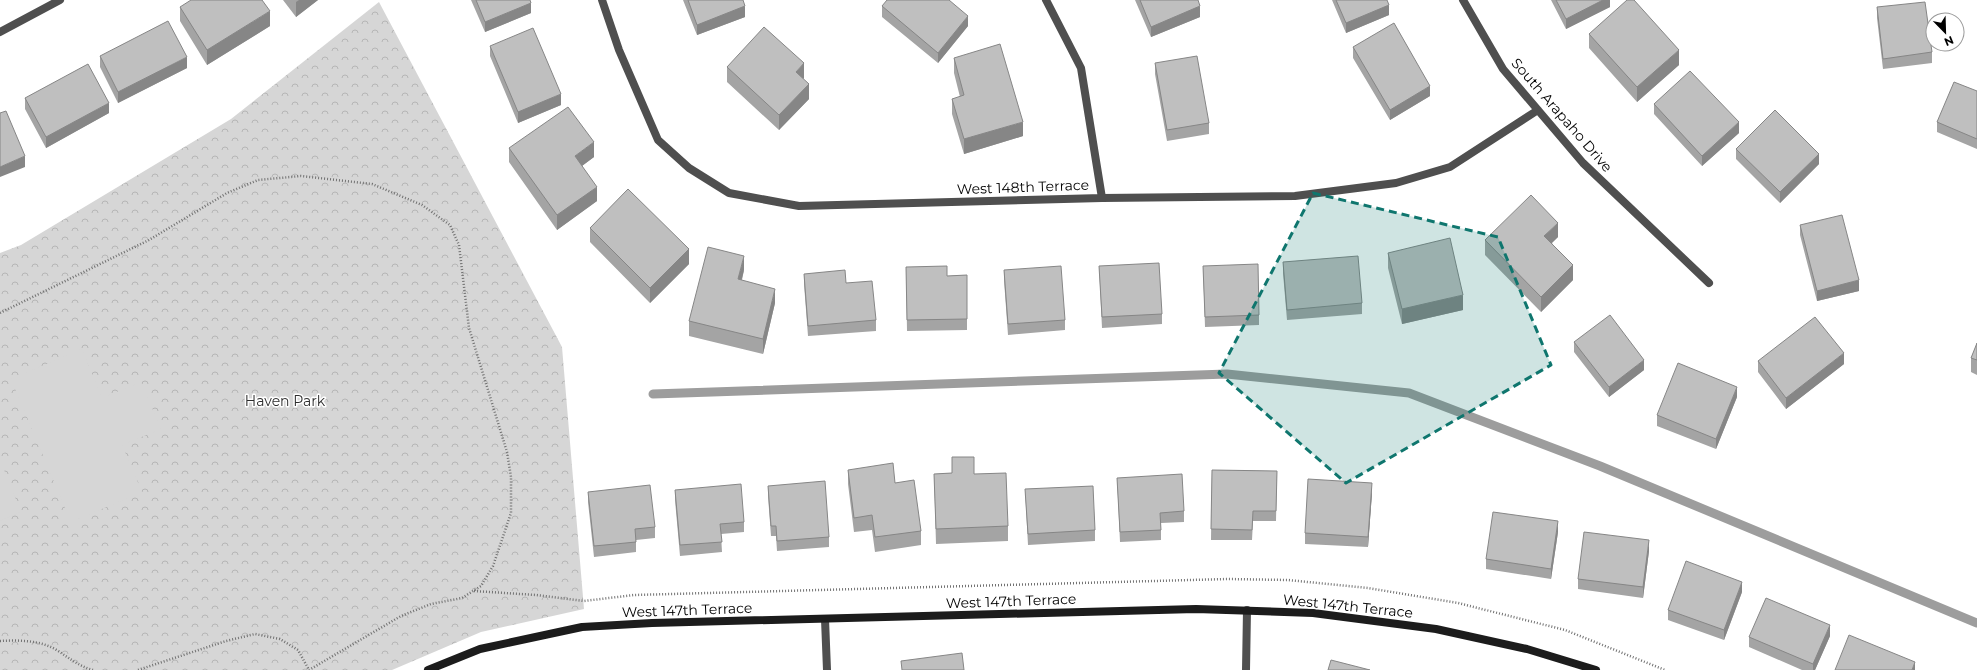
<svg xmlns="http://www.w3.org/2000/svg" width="1977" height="670" font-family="Montserrat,sans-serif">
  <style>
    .park { fill: url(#park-crowns) }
    .garden { fill: #d6d6d6 }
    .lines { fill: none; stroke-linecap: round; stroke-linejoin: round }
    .stream { stroke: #9d9d9d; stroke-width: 9 }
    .path { stroke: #717171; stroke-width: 2.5; stroke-dasharray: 1 2; stroke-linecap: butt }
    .street { stroke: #4f4f4f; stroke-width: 8 }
    .secondary { stroke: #1c1c1c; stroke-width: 8 }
    .wall { fill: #a4a4a4 }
    .shaded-wall { fill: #868686 }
    .building { fill: #bfbfbf; stroke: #868686 }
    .marked { fill: #0f766e; fill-opacity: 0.2; stroke: #0f766e; stroke-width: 3; stroke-dasharray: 8 5; stroke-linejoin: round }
    .labels { text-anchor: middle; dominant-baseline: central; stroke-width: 3; stroke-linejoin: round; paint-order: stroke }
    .street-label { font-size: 14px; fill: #000; stroke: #fff }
    .park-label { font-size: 14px; fill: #2d2d2d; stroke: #fff }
  </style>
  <defs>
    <pattern id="park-crowns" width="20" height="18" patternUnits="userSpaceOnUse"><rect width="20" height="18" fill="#d6d6d6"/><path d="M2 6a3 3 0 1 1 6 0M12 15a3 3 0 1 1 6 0" fill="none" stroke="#b6b6b6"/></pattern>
  </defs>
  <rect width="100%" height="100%" fill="#fff"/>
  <path class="park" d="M379,2L562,347L584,609L481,632L392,670H0V253L21,245L231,119Z"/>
  <path class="garden" d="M82,349L102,398L141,382L161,429L122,445L142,492L71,522L11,379Z
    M0,460L21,512L0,521Z"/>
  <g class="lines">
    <path class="stream" d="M653,394L1227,374L1409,393L1600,466L1977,623"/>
    <path class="path" d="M0,313L149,240L227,193L258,180L301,176L372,184L422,205L450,225L459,245L469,328L507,452L511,477V513L493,566L481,586L462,598L431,604L401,616L309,670
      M474,591L536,595L584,601L634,595L1228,579L1288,580L1368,588L1458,603L1565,630L1665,670
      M0,641C18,640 38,640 55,649C68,657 78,666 93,670
      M138,670L226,641L255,634L280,639L298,650L309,670"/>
    <path class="street" d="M602,0L619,50L658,140L689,168L729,193L799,206L1102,198L1295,196L1396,183L1450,167L1538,110
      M1046,0L1081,68L1102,198
      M1463,0L1503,69L1583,163L1709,283
      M0,32L60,0
      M825,619L827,670
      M1246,670L1247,610"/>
    <path class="secondary" d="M428,670L480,649L582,627L652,623L1196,609L1313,613L1436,629L1527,649L1596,670"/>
  </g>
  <path class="wall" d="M283,0H318L296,17Z
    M471,0H530L531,13L485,32Z
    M683,0H743L745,17L697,35Z
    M1135,0H1198L1200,17L1151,37Z
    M1332,0H1387L1389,15L1346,33Z
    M1551,0H1610V7L1566,29Z
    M882,6L968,26L938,63L882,17Z
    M180,7L270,26L207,65L180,21Z
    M1877,7L1932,52V63L1883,69L1877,18Z
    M1589,34L1679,65L1637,102L1589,48Z
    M490,46L561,105L518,123L490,56Z
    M1353,47L1430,96L1390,120L1353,58Z
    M100,56L187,68L118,103L100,67Z
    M954,58L1023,136L964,154L952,114V99L960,97L954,73Z
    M1155,63L1209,123V134L1167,141L1155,74Z
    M727,67L804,78L803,79L809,99L779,130L727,82Z
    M1977,91V149L1937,132V122Z
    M25,98L109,113L46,148L25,109Z
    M1654,104L1739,133L1702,166L1654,114Z
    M509,148L594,157L582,166L597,201L557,230L509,162Z
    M1736,149L1819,164L1780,203L1736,159Z
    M1800,225L1859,291L1817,301L1800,235Z
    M590,228L689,264L650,303L590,242Z
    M1558,237L1552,243L1573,280L1541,312L1485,255V240Z
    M1388,253L1463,310L1402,324L1388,268Z
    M1283,262L1362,303V314L1287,320L1283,273Z
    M1099,266L1162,314V324L1102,328Z
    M1203,266L1259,315V325L1205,327Z
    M906,267L947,276L967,275V330L907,331Z
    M744,270L742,280L775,303L763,354L689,336V321Z
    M1004,270L1065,320V330L1008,335L1004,280Z
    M804,274L846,283L876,320V331L808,336L804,284Z
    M1574,342L1644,370L1609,397L1574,352Z
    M1977,343V375L1971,372V358Z
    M1758,361L1844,364L1786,409L1758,372Z
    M1737,397L1716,449L1657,426V415Z
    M952,457L974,474L1008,526V541L936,544L934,474L952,473Z
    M848,470L895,483L921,531V545L875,552L872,530L854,532L848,484Z
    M1212,470L1277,471L1276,521H1253L1252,540H1211Z
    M1117,478L1184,511V522L1161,523V540L1120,542Z
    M768,486L829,537V547L777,551L776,536H771L768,496Z
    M1025,489L1095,530V541L1028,545Z
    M675,490L744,522V532L721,534L722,552L680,556L675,500Z
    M588,492L655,527V538L636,540V552L594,557L588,502Z
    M1372,493L1368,547L1305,544V533Z
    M1558,532L1551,579L1486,569V559Z
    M1649,551L1643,598L1578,589V579Z
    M1742,592L1724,640L1668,620V610Z
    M1830,636L1815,670H1802L1749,647V637Z"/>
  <path class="shaded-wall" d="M299,0H318L296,17V2Z
    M1603,0H1610V7L1566,29V19Z
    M531,3V13L485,32V22Z
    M1389,5V15L1346,33V23Z
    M745,6V17L697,35V25Z
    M1200,6V17L1151,37V27Z
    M270,11V26L207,65V50Z
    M968,16V26L938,63V53Z
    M1679,50V65L1637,102V87Z
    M187,57V68L118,103V92Z
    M804,63V78L796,87V72Z
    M809,84V99L779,130V115Z
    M1430,86V96L1390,120V110Z
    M561,94V105L518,123V112Z
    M109,103V113L46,148V137Z
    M1023,122V136L964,154V139Z
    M1739,122V133L1702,166V156Z
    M594,142V157L575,171V156Z
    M1819,154V164L1780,203V192Z
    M25,156V167L0,177V167Z
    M597,187V201L557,230V215Z
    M1558,223V237L1544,250V236Z
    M689,249V264L650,303V288Z
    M744,256V270L738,294V279Z
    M1573,265V280L1541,312V297Z
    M1859,280V291L1817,301V291Z
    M775,289V303L763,354V339Z
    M1463,295V310L1402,324V309Z
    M1844,353V364L1786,409V398Z
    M1644,360V370L1609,397V387Z
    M1737,387V397L1716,449V439Z
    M1372,483V493L1368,547V537Z
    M1558,521V532L1551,579V569Z
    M1649,540V551L1643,598V587Z
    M1742,582V592L1724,640V630Z
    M1830,625V636L1815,670H1813V664Z
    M1915,662V670H1912Z"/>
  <path class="building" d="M191,0H262L270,11L207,50L180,7Z
    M476,0H530L531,3L485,22Z
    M688,0H743L745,6L697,25Z
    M887,0H949L968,16L938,53L882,6Z
    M1140,0H1198L1200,6L1151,27Z
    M1336,0H1387L1389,5L1346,23Z
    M1556,0H1603L1566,19Z
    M1627,0H1634L1679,50L1637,87L1589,34Z
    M1925,2L1932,52L1883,59L1877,7Z
    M168,21L187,57L118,92L100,56Z
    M1394,23L1430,86L1390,110L1353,47Z
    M764,27L804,63L796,72L809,84L779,115L727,67Z
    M533,28L561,94L518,112L490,46Z
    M1000,44L1023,122L964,139L952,99L964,95L954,58Z
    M1197,56L1209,123L1167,130L1155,63Z
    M88,64L109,103L46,137L25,98Z
    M1690,71L1739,122L1702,156L1654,104Z
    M1954,82L1977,91V139L1937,122Z
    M568,107L594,142L575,156L597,187L557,215L509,148Z
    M1775,110L1819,154L1780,192L1736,149Z
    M6,111L25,156L0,167V113Z
    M628,189L689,249L650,288L590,228Z
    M1531,195L1558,223L1544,236L1573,265L1541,297L1485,240Z
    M1842,215L1859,280L1817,291L1800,225Z
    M1450,238L1463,295L1402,309L1388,253Z
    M708,247L744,256L738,279L775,289L763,339L689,321Z
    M1358,256L1362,303L1287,310L1283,262Z
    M1159,263L1162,314L1102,317L1099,266Z
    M1258,264L1259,315L1205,317L1203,266Z
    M947,266V276L967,275V319L907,320L906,267Z
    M1061,266L1065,320L1008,324L1004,270Z
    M845,270L846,283L872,281L876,320L808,326L804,274Z
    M1610,315L1644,360L1609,387L1574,342Z
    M1815,317L1844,353L1786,398L1758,361Z
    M1977,343V360L1971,358Z
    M1678,363L1737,387L1716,439L1657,415Z
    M952,457H974V474L1006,473L1008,526L936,529L934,474L952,473Z
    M893,463L895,483L914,480L921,531L875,537L872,515L854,518L848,470Z
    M1212,470L1277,471L1276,511H1253L1252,530L1211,529Z
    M1182,474L1184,511L1160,513L1161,530L1120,532L1117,478Z
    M1308,479L1372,483L1368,537L1305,533Z
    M825,481L829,537L777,541L776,526H771L768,486Z
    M741,484L744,522L720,524L722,542L680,545L675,490Z
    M650,485L655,527L635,529L636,542L594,546L588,492Z
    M1093,486L1095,530L1028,534L1025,489Z
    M1493,512L1558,521L1551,569L1486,559Z
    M1584,532L1649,540L1643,587L1578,579Z
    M1686,561L1742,582L1724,630L1668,610Z
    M1766,598L1830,625L1813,664L1749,637Z
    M1849,635L1915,662L1912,670H1835Z
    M962,653L964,670H902L901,661Z
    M1331,660L1370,670H1328Z"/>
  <path class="marked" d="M1313,193L1498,237L1551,365L1346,483L1219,373Z"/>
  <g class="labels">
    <g class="street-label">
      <text transform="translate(1562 115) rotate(49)">South Arapaho Drive</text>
      <text transform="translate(1023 187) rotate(-2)">West 148th Terrace</text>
      <text transform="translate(1011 601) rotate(-2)">West 147th Terrace</text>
      <text transform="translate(1348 606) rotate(6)">West 147th Terrace</text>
      <text transform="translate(687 610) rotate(-2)">West 147th Terrace</text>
    </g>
    <g class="park-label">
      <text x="285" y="401">Haven Park</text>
    </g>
  </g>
  <g transform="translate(1945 32) rotate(157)"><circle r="19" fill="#ffffff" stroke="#999999"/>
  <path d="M0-3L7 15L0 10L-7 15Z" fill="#000000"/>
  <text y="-6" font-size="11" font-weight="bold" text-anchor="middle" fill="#000000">N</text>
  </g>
</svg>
